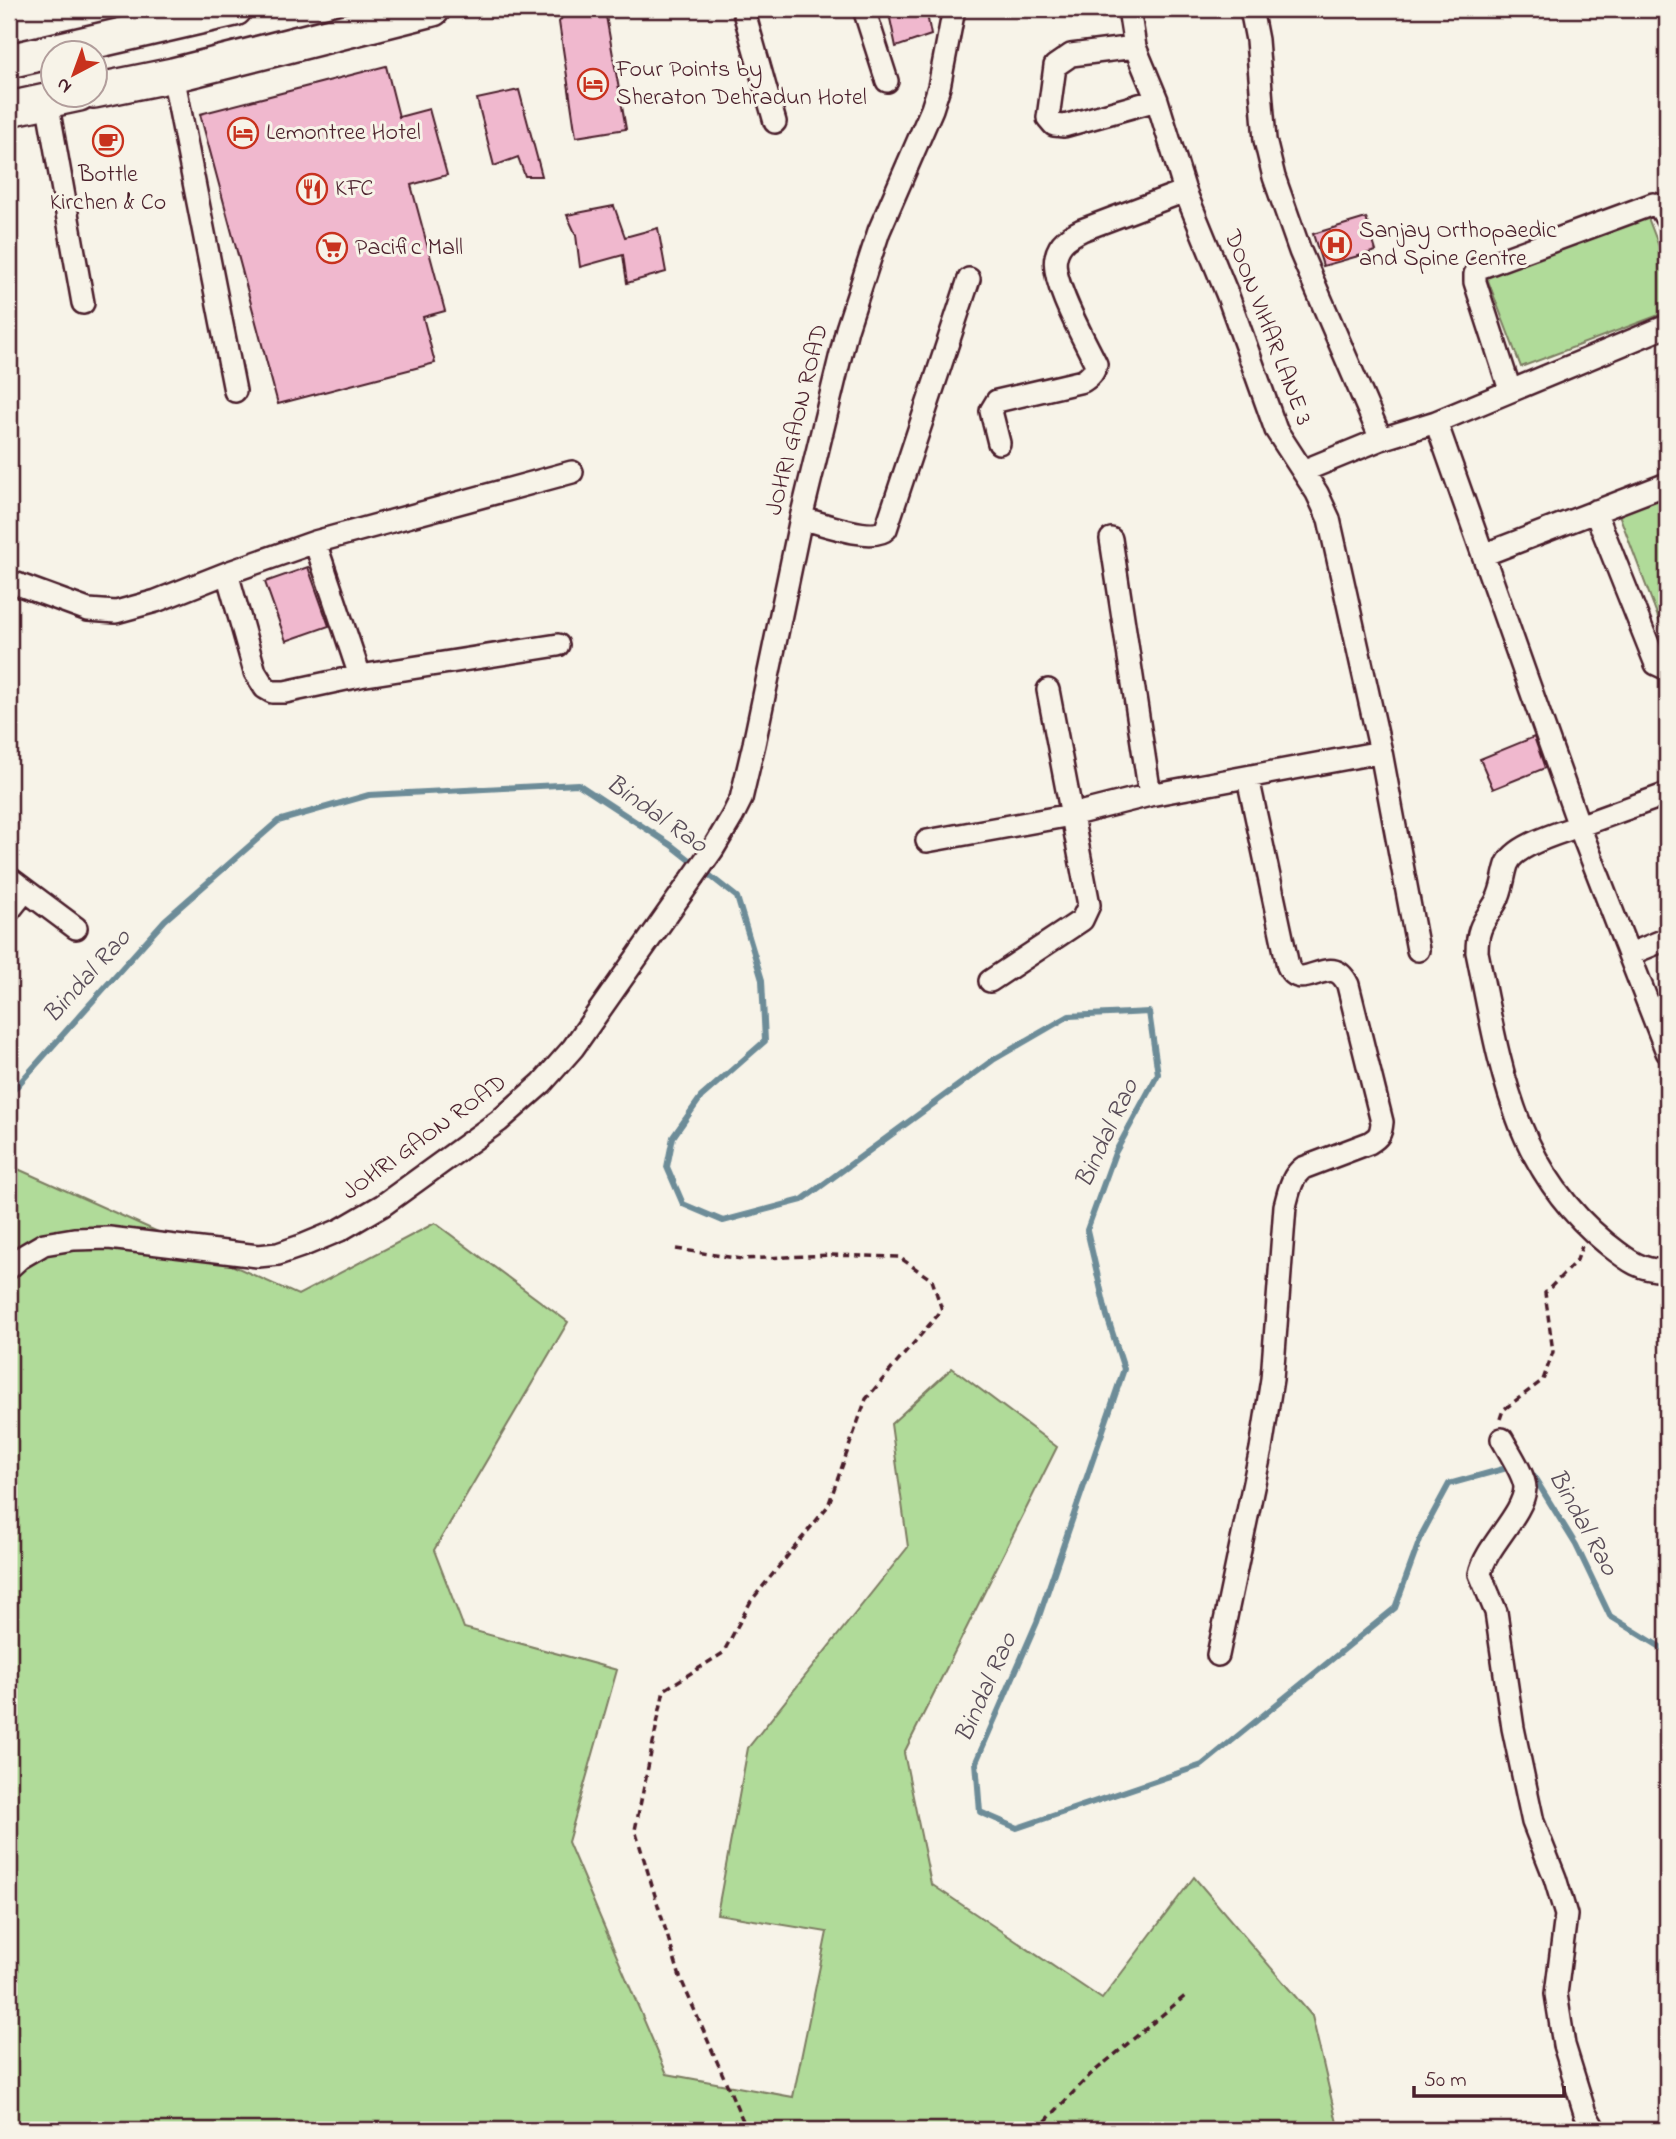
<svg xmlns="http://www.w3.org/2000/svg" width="1676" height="2139" font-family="'Indie Flower',sans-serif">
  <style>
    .green { fill: #b0db99; stroke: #7d7d62; stroke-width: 2 }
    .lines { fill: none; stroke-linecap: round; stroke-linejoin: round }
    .stream { stroke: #6d8c98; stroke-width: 6 }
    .building { fill: #f0b8ce; stroke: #4a1f2b; stroke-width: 2 }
    .minor-casing { stroke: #4a1f2b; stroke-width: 26 }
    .primary-casing { stroke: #4a1f2b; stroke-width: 38 }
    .path { stroke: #4a1f2b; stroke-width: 3.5; stroke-dasharray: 7 5; stroke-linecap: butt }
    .minor { stroke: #f7f3e8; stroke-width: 21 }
    .primary { stroke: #f7f3e8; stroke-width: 33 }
    .labels { text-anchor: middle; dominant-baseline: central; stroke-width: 6; stroke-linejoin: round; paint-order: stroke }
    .poi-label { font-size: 24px; fill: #4a1f2b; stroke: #f7f3e8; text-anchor: start }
    .street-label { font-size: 24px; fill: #4a1f2b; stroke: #f7f3e8 }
    .water-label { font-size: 26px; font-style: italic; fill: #594c58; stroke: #f7f3e8 }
  </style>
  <rect width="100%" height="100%" fill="#f7f3e8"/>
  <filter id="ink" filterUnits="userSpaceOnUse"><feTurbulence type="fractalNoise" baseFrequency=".0143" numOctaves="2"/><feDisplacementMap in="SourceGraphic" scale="14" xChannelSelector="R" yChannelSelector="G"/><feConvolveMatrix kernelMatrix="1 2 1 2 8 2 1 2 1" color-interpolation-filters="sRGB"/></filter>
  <g filter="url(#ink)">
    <path class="green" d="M1645,210L1667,267V312L1521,367L1484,270Z
      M1667,490V641L1617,509Z
      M9,1165L298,1295L435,1223L568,1322L434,1550L464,1628L617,1670L568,1842L667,2074L793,2097L827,1932L717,1914L748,1748L908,1547L891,1424L952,1368L1057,1447L904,1753L931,1884L1102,1999L1194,1877L1312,2016L1338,2127L1329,2130H9Z"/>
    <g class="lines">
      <path class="stream" d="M9,1095L165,920L278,821L369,795L578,784L671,845L737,897L762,980L765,1041L701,1097L673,1137L667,1167L683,1204L723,1221L802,1200L993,1060L1069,1016L1149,1012L1158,1074L1115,1153L1087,1230L1107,1316L1124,1369L1037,1622L976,1762L980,1812L1017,1828L1202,1765L1395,1608L1422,1534L1449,1484L1514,1466
        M1528,1467L1576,1545L1610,1616L1667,1651"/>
    </g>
    <path class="building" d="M577,9H594L606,16L626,129L576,137L559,22L566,12Z
      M888,9H926L931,35L896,47Z
      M386,66L399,117L429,109L447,175L411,185L445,311L423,317L435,363L278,404L200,114Z
      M519,90L542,176H525L518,157L494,166L477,99Z
      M614,206L625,237L658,228L666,272L627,283L623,255L580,267L576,235L567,215Z
      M1366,218L1376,251L1323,266L1313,234Z
      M308,567L329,626L286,641L265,582Z
      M1534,737L1545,768L1493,789L1480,759Z"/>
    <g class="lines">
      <g class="minor-casing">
        <path id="minor" d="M743,9L775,122
          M864,9L887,81
          M1129,9L1135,47L1157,100L1185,191L1228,296L1276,430L1317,493L1329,519L1381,752L1418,950
          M1251,9L1257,40L1265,140L1274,177L1300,251L1381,439L1436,422
          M1135,47L1071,55L1055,66L1048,118L1054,125L1064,126L1157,100
          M173,75L235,391
          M47,101L83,303
          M1510,390L1475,282V274L1479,268L1653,204L1659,206L1667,220
          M999,443L991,411L997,401L1083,381C1091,376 1094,372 1096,364C1085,341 1050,280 1056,257C1059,242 1070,236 1082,230L1185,191
          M1303,471L1381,439
          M1667,484L1483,555L1579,826C1560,833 1514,845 1507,865C1503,877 1503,889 1496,902C1484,922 1477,927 1477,952C1500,1064 1512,1166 1606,1243C1626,1259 1641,1272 1667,1270
          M1595,511L1656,664L1667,669
          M801,518C819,522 873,543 886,529L969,279
          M1111,539L1150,795L1381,752
          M315,542L360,676
          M1483,555L1436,422L1667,326
          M227,573L255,672L265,688L272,692H285L360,676L558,645
          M9,581L88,610L116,612L156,601L227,573L315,542L572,472
          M1667,794L1579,826L1667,1052
          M927,841L1071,815L1150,795
          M9,878L76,928
          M9,911L25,891
          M1630,954L1667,939
          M990,981L1082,920L1089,905L1048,690
          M9,1268L20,1258L44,1244L74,1239L109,1238L258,1256L278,1254L304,1245L340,1230L383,1205L499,1121L542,1083L573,1048L713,849L732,817L741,799L754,744L801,518L847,329L879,231L932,109L939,87L954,9
          M1502,1439C1508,1450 1525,1476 1525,1488C1524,1514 1485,1547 1480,1574L1496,1612L1513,1728L1533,1822L1555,1878L1566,1915L1556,1994L1564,2045L1585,2113L1595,2130
          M1218,1655L1261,1449L1272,1379L1285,1206C1289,1192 1291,1177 1303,1168L1369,1143C1379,1137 1381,1134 1382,1122L1348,985C1331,948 1302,997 1288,966L1248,778"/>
      </g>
      <g class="primary-casing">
        <path id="primary" d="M9,61L235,9
          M94,91L173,75L433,9
          M9,109L79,94"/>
      </g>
      <path class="path" d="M676,1249L742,1259L830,1255L899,1257L932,1280L942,1310L866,1399L828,1506L751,1601L723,1653L664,1690L635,1830L680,1977L747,2130
        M1500,1419L1503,1410L1543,1380L1553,1352L1545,1293L1577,1260L1582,1246
        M1037,2130L1090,2075L1185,1996"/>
      <use href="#minor" class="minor"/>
      <use href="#primary" class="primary"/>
    </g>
  </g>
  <defs>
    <g id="hotel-ring" transform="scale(1.575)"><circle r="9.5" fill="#f7f3e8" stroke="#c8321e" stroke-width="1.5"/><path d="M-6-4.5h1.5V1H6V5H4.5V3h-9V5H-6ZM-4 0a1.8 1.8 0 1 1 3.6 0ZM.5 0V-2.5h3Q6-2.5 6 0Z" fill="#c8321e"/></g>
    <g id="cafe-ring" transform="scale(1.575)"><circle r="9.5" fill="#f7f3e8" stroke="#c8321e" stroke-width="1.5"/><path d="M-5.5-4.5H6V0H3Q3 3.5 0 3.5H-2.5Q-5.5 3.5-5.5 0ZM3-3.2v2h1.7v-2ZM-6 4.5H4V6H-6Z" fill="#c8321e"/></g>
    <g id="restaurant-ring" transform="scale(1.575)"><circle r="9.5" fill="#f7f3e8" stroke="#c8321e" stroke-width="1.5"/><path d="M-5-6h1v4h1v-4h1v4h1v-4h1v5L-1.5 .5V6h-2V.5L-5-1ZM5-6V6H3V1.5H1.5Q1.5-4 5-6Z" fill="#c8321e"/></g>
    <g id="hospital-ring" transform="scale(1.575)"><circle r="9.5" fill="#f7f3e8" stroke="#c8321e" stroke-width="1.5"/><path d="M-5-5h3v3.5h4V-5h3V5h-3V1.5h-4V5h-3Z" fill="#c8321e"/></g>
    <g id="supermarket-ring" transform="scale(1.575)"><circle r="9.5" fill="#f7f3e8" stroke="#c8321e" stroke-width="1.5"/><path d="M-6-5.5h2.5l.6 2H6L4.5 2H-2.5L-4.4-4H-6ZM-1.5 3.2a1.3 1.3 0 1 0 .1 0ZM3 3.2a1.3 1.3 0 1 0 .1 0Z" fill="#c8321e"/></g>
  </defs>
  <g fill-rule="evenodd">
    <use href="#hotel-ring" x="593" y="84"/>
    <use href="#hotel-ring" x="243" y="133"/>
    <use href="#cafe-ring" x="108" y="141"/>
    <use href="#restaurant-ring" x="312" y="189"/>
    <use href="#hospital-ring" x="1336" y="245"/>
    <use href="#supermarket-ring" x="332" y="248"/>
  </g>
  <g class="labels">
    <g class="poi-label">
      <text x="616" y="70">Four Points by<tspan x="616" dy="28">Sheraton Dehradun Hotel</tspan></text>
      <text x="266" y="133">Lemontree Hotel</text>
      <text x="108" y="175" text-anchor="middle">Bottle<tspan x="108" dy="28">Kirchen &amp; Co</tspan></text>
      <text x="335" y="189">KFC</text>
      <text x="1359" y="231">Sanjay Orthopaedic<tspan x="1359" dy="28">and Spine Centre</tspan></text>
      <text x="355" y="248">Pacific Mall</text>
    </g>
    <g class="street-label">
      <text transform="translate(1267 328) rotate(69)">DOON VIHAR LANE 3</text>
      <text transform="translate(798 420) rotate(-76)">JOHRI GAON ROAD</text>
      <text transform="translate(425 1138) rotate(-36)">JOHRI GAON ROAD</text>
    </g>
    <g class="water-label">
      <text transform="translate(656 815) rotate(35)">Bindal Rao</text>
      <text transform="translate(88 977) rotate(-48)">Bindal Rao</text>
      <text transform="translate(1108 1134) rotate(-65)">Bindal Rao</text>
      <text transform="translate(1582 1523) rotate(61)">Bindal Rao</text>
      <text transform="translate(987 1688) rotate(-66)">Bindal Rao</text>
    </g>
  </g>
  <rect width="1676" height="2139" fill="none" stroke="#f7f3e8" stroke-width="35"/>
  <rect x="18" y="18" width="1641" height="2104" fill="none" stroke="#4a1f2b" stroke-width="2.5" filter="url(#ink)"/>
  <g transform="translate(74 74) rotate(221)"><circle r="33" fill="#f7f3e8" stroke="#b29e9c" stroke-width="2"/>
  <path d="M0-5L12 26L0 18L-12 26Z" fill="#c8321e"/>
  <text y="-10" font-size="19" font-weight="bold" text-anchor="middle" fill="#4a1f2b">N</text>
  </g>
  <path d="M1414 2086v10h150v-10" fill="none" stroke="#4a1f2b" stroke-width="3.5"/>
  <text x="1424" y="2086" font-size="21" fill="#4a1f2b" stroke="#f7f3e8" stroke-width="5" paint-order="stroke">50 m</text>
</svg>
